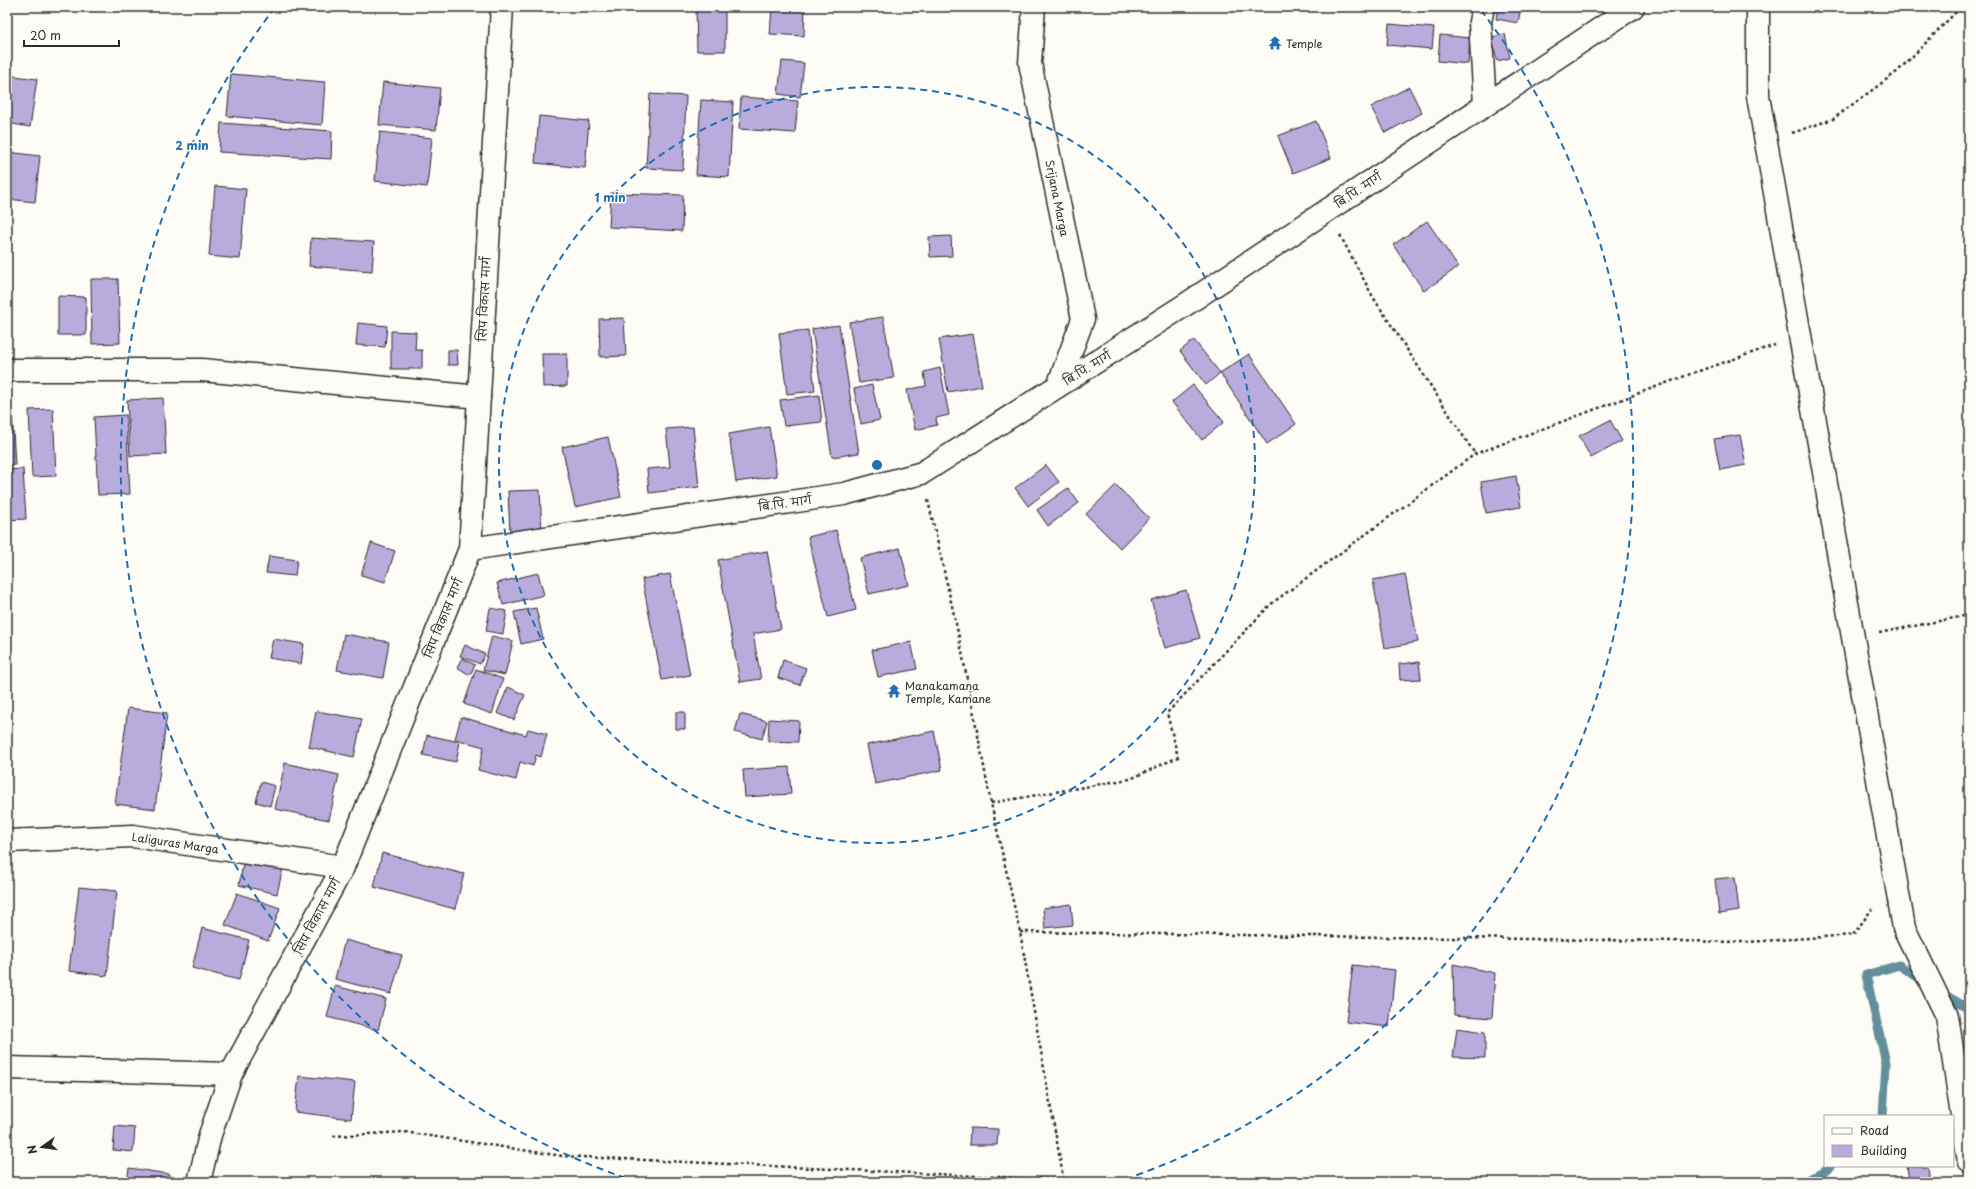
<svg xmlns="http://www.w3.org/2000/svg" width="1976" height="1189" font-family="'Playpen Sans','Playpen Sans Deva',sans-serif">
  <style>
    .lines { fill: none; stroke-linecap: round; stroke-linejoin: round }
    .stream { stroke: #628f9b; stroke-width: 9 }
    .building { fill: #b9acdd; stroke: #2b2b2b }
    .street-casing { stroke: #2b2b2b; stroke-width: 25 }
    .path { stroke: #2b2b2b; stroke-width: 2.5; stroke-dasharray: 3 3; stroke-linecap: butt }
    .street { stroke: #fdfcf7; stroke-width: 22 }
    .ring { fill: none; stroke: #1f6fb2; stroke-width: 2; stroke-dasharray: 7 5 }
    .labels { text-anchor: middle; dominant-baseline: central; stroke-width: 3; stroke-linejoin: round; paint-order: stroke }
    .poi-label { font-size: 11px; fill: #2b2b2b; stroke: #fdfcf7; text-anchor: start }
    .street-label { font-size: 11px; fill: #2b2b2b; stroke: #fdfcf7 }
    .centre { fill: #1f6fb2; stroke: #fdfcf7; stroke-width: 2 }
    .ring-label { font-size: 12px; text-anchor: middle; font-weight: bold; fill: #1f6fb2; stroke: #fdfcf7; stroke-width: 3; stroke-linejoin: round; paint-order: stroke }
  </style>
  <rect width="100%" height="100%" fill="#fdfcf7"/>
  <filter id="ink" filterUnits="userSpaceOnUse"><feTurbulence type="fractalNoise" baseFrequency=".025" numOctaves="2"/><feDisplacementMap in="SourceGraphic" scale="8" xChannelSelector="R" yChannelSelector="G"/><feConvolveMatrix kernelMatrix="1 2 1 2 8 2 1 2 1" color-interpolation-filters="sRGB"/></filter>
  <g filter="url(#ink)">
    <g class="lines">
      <path class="stream" d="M1940,992L1969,1009
        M1883,1116L1886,1063L1866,975L1899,965L1925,982
        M1801,1182L1823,1173L1831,1166"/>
    </g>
    <path class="building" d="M772,7H805L804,36L770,34Z
      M1498,7H1521L1518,23L1496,19Z
      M696,8H725V51H697Z
      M1389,24L1434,28L1432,49L1387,45Z
      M1505,34L1510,58L1497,61L1492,37Z
      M1440,35L1470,38L1468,64L1438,61Z
      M782,61L804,63L800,97L778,94Z
      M231,74L325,82L322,125L227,116Z
      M7,75L37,79L30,127L7,123Z
      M383,82L440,88L436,130L379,125Z
      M1409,87L1422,113L1385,133L1371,107Z
      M650,94L686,96L683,170L646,168Z
      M741,97L798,101L795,133L739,129Z
      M701,100L733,102L729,177L696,175Z
      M539,116L589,121L585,168L535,163Z
      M1316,121L1331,158L1293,173L1278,136Z
      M221,123L332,131L331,159L219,152Z
      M380,132L432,138L427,187L375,181Z
      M8,152L40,156L35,202L7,199Z
      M215,186L246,189L240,259L209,256Z
      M611,193L683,195L682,231L609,227Z
      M1427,221L1458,267L1424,291L1393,245Z
      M951,236L952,256L930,257L929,237Z
      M311,238L374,242L372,271L309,266Z
      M91,279H118L120,343L92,344Z
      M58,296L86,297V335H58Z
      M883,317L894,378L859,383L849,322Z
      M624,318L626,356L600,357L599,319Z
      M358,323L387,326L385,347L356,345Z
      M839,325L859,453L832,457L812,329Z
      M808,330L815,391L787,394L779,333Z
      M391,331L416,332L415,350H422V369H391Z
      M973,334L982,386L948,392L939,339Z
      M1194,340L1220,373L1206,385L1180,351Z
      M448,350H457L458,365H448Z
      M542,354H567V386L543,387Z
      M1249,354L1296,424L1267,444L1220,373Z
      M940,368L949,415L936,418L937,425L915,430L907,390L926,386L924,372Z
      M872,385L880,420L861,424L854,389Z
      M1193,385L1224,422L1202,440L1172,402Z
      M819,395L822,422L784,426L780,400Z
      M163,398L166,454L130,456L127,400Z
      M53,409L56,476L32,477L29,410Z
      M12,411L15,465H7V412Z
      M126,415L130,494L98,495L94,417Z
      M1610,420L1622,441L1591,458L1579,436Z
      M693,427L699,487L649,493L647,469L670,467L666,429Z
      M769,427L777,476L736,482L729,434Z
      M1740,435L1746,465L1720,470L1714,439Z
      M608,437L621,497L575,507L562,447Z
      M1046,465L1059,482L1028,506L1015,488Z
      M23,469L26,519L7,520V470Z
      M1516,476L1521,507L1486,513L1481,482Z
      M1116,485L1149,518L1120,548L1086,514Z
      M1068,488L1079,503L1048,526L1037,510Z
      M540,490L542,532L510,533L508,491Z
      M836,530L856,610L828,617L808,537Z
      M371,543L395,551L385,582L361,575Z
      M900,548L909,585L869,594L860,558Z
      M767,551L781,629L753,634L761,679L740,682L718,560Z
      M269,556L297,560L295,576L266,573Z
      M538,573L544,595L503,605L497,583Z
      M670,574L690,675L662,680L642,579Z
      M1405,574L1418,642L1385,648L1373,580Z
      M1186,590L1200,638L1165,648L1151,600Z
      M490,608L507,611L503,634L486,631Z
      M536,608L543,639L521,644L514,612Z
      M344,634L389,642L383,678L337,670Z
      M492,636L513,641L505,675L483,670Z
      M273,639L304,644L301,664L269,658Z
      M911,642L917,669L878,677L872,650Z
      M465,645L485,654L480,664L460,656Z
      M462,658L475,665L470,675L457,667Z
      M783,660L806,668L800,685L778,678Z
      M1419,662L1421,679L1400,680L1399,664Z
      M476,669L503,679L492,714L464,704Z
      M508,687L525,695L514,720L497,713Z
      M128,708L167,713L155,809L115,804Z
      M316,711L362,719L354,757L309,747Z
      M676,712H685V729H676Z
      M740,714L767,721L762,739L735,732Z
      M461,717L526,735L528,729L547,734L541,757L536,755L533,766L520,762L516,780L478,770L484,747L455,739Z
      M769,719L799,721L798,742L768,741Z
      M934,731L942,770L875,784L867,745Z
      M427,735L460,742L456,762L423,755Z
      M285,763L339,775L329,820L275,809Z
      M789,767L791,794L745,797L743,770Z
      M261,782L275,786L270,806L256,802Z
      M382,853L464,874L455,909L374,887Z
      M245,854L284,863L277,894L239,885Z
      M1735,877L1739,911L1719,914L1715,879Z
      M79,887L117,891L107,976L69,971Z
      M237,893L280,908L268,941L225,925Z
      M1071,904L1073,925L1045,928L1043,908Z
      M202,928L249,940L239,980L192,968Z
      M345,940L402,955L391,994L335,979Z
      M1453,964L1495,973L1492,1018L1454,1015Z
      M1353,965L1395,970L1389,1027L1346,1022Z
      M335,986L386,999L378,1030L327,1017Z
      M1457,1028L1485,1032V1058L1453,1057Z
      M299,1076L355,1082L351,1119L295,1112Z
      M115,1126L135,1128L133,1152L113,1150Z
      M970,1128L998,1129L997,1145H969Z
      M1907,1166H1928L1930,1182H1909Z
      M129,1168L169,1174L168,1182H127Z"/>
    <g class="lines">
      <g class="street-casing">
        <g id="street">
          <path id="s1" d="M1034,7L1030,63L1083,319L1058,386"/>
          <path d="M1483,7L1480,22L1485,105"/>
          <path d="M1758,7V96L1904,928L1947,1016L1969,1162"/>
          <path d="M7,370H202L479,397"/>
          <path d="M470,549L844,494L922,473L1188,303L1633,7"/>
          <path id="s2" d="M7,841L133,836L343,867"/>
          <path d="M7,1068L231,1074"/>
          <path d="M199,1182L210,1135L231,1074L343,867L470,549L502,7"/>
        </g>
      </g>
      <path class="path" d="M1792,133L1833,119L1898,71L1961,7
        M1340,235L1373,297L1475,454
        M928,500L959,637L991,803L1020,932L1064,1182
        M1879,633L1969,615
        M991,803L1130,779L1178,757L1167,713L1271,604L1475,454L1693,373L1775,345
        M1020,932L1748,942L1853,935L1872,909
        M333,1136L404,1132L562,1156L1018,1178L1180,1182"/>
      <use href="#street" class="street"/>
    </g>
  </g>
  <g class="ring">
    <circle cx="877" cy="465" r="378"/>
    <path d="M637 1182A756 756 0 0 1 273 10M1481 10A756 756 0 0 1 1117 1182"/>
  </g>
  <defs>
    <g id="temple-bare" transform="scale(1.08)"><path d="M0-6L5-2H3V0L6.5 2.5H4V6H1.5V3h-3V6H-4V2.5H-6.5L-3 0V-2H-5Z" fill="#1f6fb2" stroke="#fdfcf7" stroke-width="2.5" paint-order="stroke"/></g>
  </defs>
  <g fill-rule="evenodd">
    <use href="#temple-bare" x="1275" y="43"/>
    <use href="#temple-bare" x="894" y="691"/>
  </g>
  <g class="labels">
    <g class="poi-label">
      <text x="1286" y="43">Temple</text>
      <text x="905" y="685">Manakamana<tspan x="905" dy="13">Temple, Kamane</tspan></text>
    </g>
    <g class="street-label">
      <text transform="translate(1358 190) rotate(-34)">बि.पि. मार्ग</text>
      <text stroke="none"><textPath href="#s1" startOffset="194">Srijana Marga</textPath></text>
      <text transform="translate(484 299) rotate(-87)">सिप विकास मार्ग</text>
      <text transform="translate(1087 368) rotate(-32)">बि.पि. मार्ग</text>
      <text transform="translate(785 503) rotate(-8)">बि.पि. मार्ग</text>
      <text transform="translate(443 618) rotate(-68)">सिप विकास मार्ग</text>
      <text stroke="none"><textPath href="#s2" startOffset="169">Laliguras Marga</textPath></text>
      <text transform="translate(317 916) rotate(-62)">सिप विकास मार्ग</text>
    </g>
  </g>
  <circle cx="877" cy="465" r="6" class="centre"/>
  <g class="ring-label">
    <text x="192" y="150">2 min</text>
    <text x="610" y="202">1 min</text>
  </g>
  <rect width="1976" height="1189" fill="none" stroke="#fdfcf7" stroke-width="24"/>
  <rect x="12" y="12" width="1952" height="1165" fill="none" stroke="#2b2b2b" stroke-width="1.5" filter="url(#ink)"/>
  <rect x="1824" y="1115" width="130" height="52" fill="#fdfcf7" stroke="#a9a8a5"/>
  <rect x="1832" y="1128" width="20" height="6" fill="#fdfcf7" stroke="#a9a8a5"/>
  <text x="1860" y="1135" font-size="12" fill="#2b2b2b">Road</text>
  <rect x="1832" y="1145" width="20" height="12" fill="#b9acdd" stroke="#a9a8a5"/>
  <text x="1860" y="1155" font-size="12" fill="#2b2b2b">Building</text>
  <g transform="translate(42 1147) rotate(256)" stroke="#fdfcf7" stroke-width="3" paint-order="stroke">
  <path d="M0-3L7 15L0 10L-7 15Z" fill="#2b2b2b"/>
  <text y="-6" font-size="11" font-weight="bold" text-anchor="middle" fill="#2b2b2b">N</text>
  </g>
  <path d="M24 40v6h95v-6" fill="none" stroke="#2b2b2b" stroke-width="2"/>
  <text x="30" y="40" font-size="12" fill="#2b2b2b" stroke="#fdfcf7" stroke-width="3" paint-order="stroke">20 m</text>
</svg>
